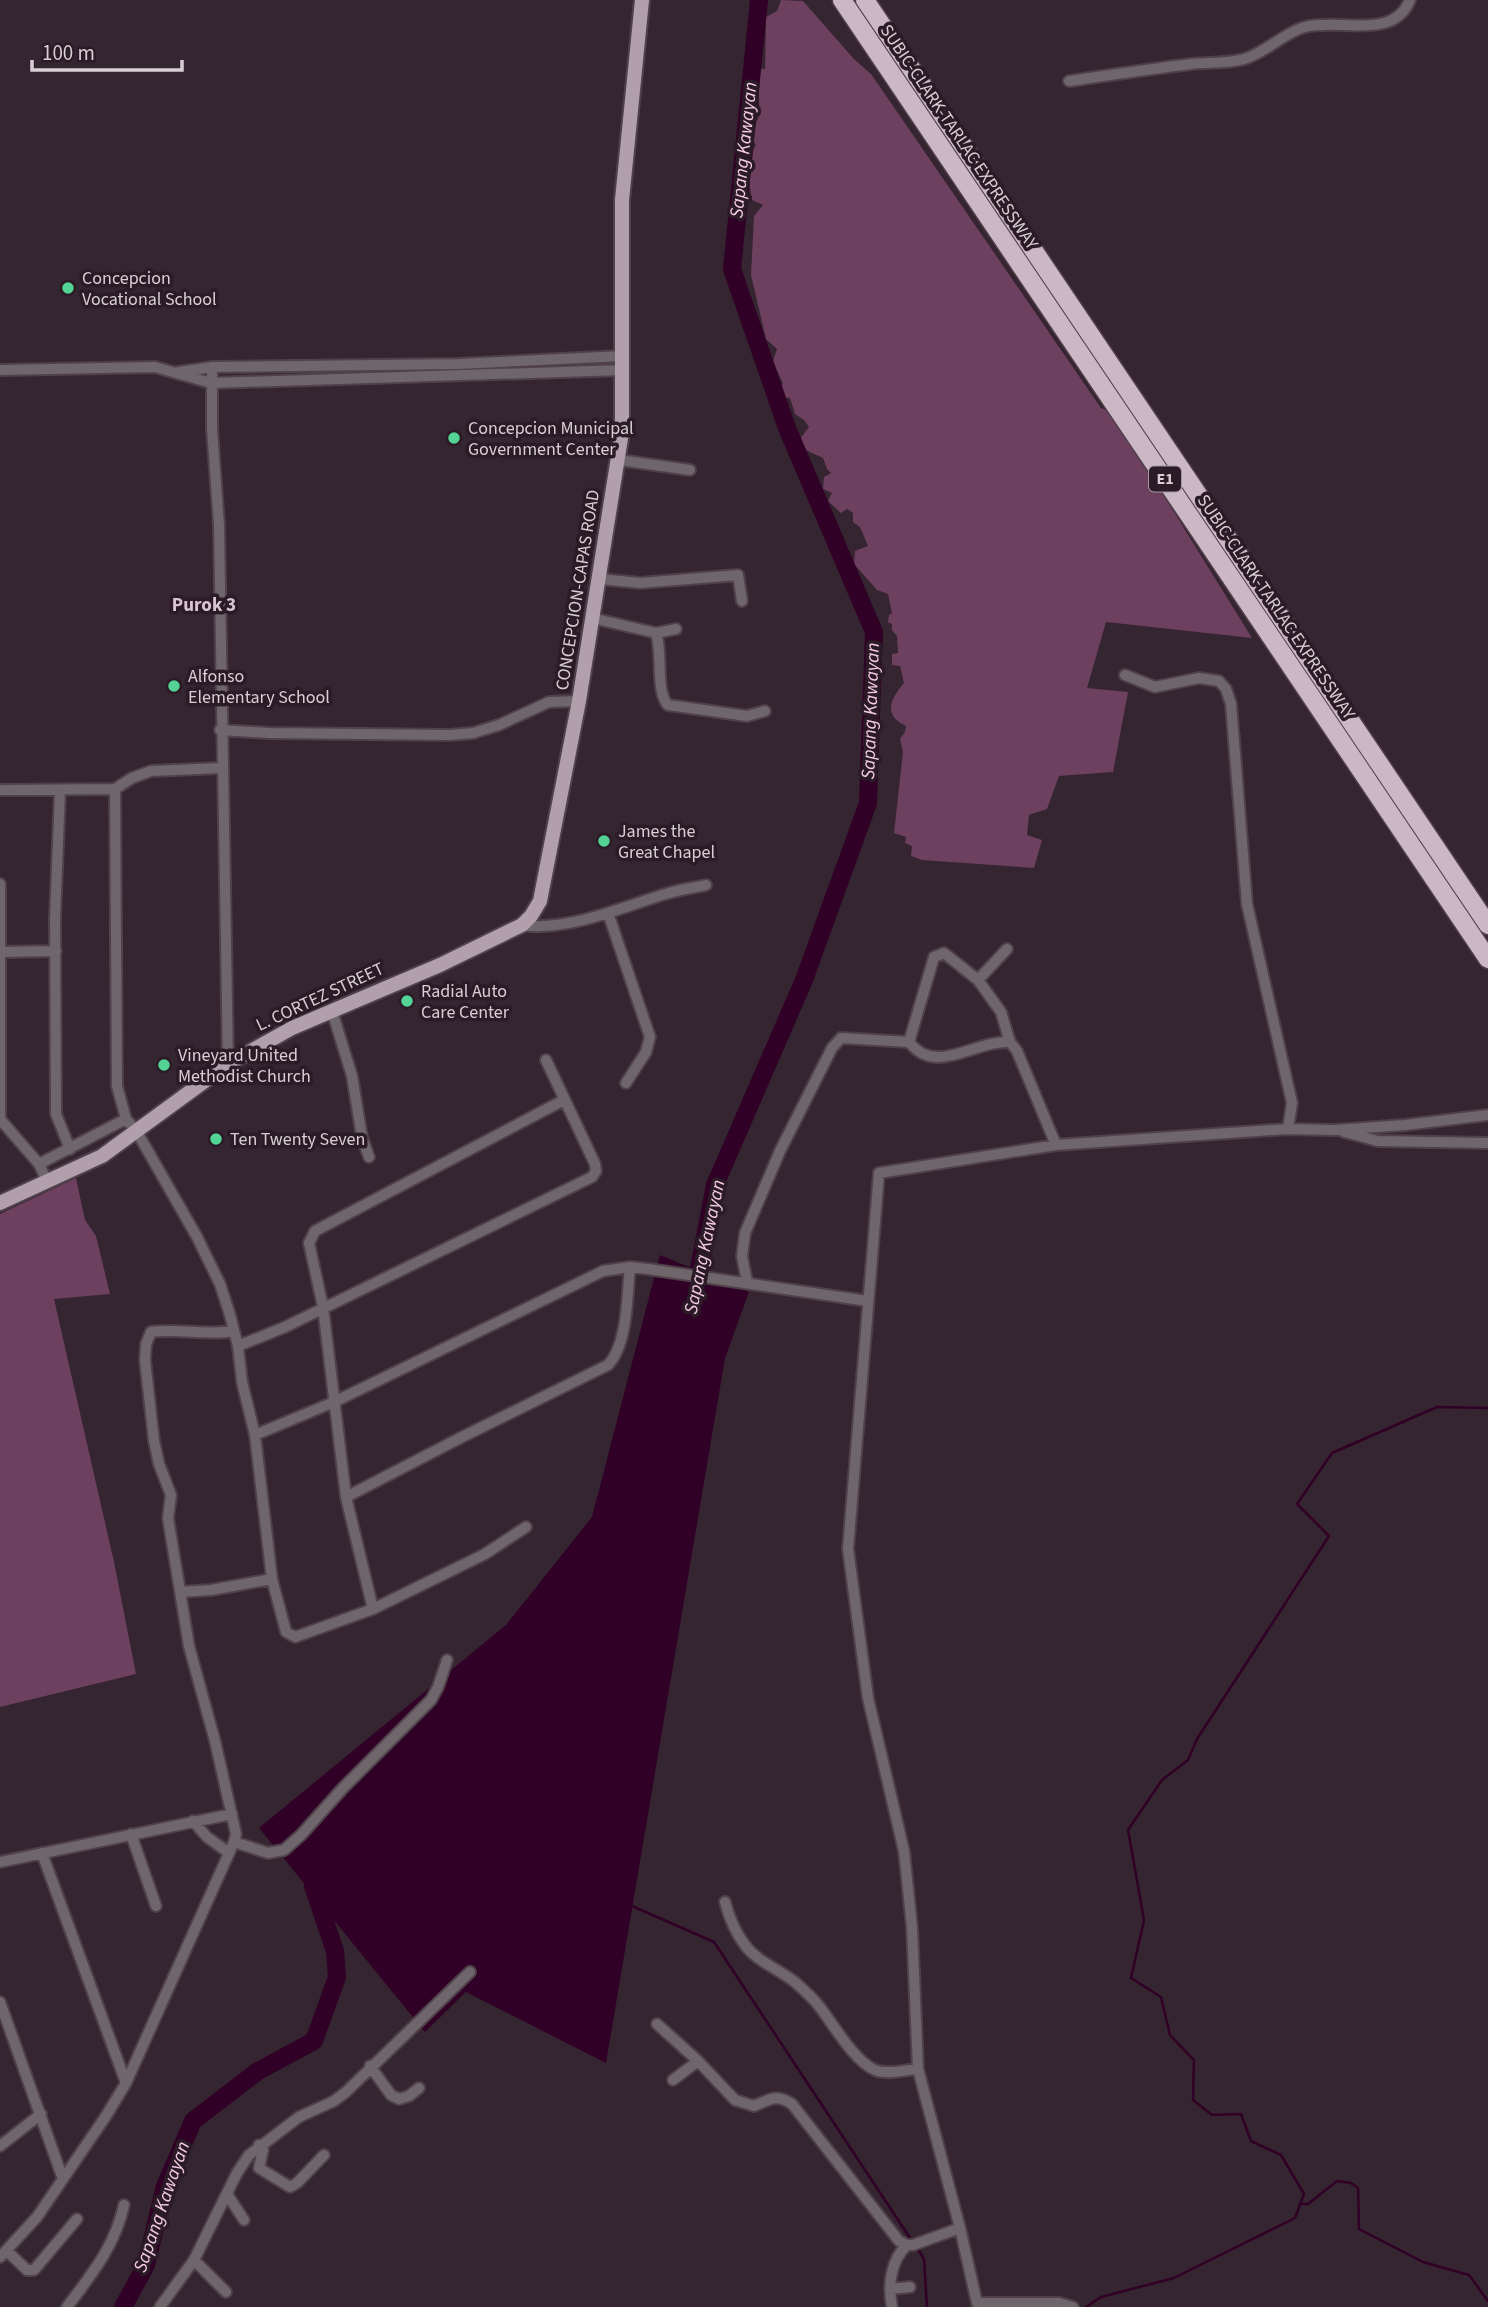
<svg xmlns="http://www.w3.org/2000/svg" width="1488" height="2307" font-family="'Source Sans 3',sans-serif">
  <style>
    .green { fill: #6c405e }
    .water { fill: #300026 }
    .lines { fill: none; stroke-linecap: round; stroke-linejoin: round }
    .stream { stroke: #300026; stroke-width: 2.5 }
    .river { stroke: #300026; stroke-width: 18 }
    .minor-casing { stroke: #4f404a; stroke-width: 14 }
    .major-casing { stroke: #4f404a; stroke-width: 18 }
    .highway-casing { stroke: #4f404a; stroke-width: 21 }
    .minor { stroke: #6e666b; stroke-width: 10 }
    .major { stroke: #b1a0ab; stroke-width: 14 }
    .highway { stroke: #ccb7c4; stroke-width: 18 }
    .poi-dot { fill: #53d396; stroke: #2b1b26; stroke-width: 2.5 }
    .labels { text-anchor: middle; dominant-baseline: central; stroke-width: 7; stroke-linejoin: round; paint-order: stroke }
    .shield { fill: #2b1b26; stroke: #a498a0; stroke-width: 2 }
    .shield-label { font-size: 16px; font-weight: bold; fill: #d8ced4 }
    .street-label { font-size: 18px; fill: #d8ced4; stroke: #2b1b26 }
    .poi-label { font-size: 18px; fill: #d8ced4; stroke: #2b1b26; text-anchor: start }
    .water-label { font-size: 19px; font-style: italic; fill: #f5cce6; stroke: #2b1b26 }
    .neighbourhood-label { font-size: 19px; font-weight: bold; fill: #d9c4d1; stroke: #2b1b26 }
  </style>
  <rect width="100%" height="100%" fill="#352530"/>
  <path class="green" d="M781,0L803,1L854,59L871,74L1101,408L1112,412L1252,638L1106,622L1087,688L1128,692L1113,772L1059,776L1047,809L1029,815L1027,835L1042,840L1034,868L922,860L911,856L912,846L905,843L906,837L894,833L903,752L900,739L905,732L906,726C882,715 891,698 904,683L900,666L892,665V654L898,653L897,636L892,630V624L888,622L889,615L892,613L888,594L877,590L854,564L855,551L868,546L860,527L853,522V513L847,509L841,513L828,501L832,493L823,489L824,477L831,473L827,469L823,458L799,447L797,443L809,427L804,420L795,414L790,398L780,397L777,388L783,384L773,361L777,349L766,339L751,275L754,216L763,205L752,200L748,175L752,161L748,158V152H752L756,145L750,136L760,114L757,69H765L766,17L777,11Z
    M76,1178L85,1220L96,1236L110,1294L54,1299L114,1562L136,1674L0,1707V1214Z"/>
  <path class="water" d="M660,1255L749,1292L725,1358L606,2063L466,1992L425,2032L259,1828L506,1625L592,1517Z"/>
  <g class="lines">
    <path class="stream" d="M632,1906L714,1942L912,2241
      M1302,2204H1308L1337,2181L1351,2183L1358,2188L1359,2229L1423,2262L1469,2275L1488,2301
      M916,2246L924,2259L927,2307
      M1086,2307L1101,2297L1174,2278L1295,2218L1304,2194L1281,2155L1251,2141L1241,2114L1212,2115L1193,2100L1194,2060L1170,2035L1161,1997L1131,1978L1144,1920L1128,1830L1162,1780L1188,1760L1197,1739L1329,1536L1297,1504L1332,1453L1437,1407L1488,1408"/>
    <path class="river" d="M694,1294L715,1185L804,980L868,803L874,632L787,428L732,269L759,0
      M123,2307L146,2265L165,2186L193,2121L258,2071L314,2041L337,1977L335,1951L313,1886L316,1880"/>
    <g class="minor-casing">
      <path id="minor" d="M1069,81C1110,75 1150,69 1191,64C1208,62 1227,64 1244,59C1265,53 1285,32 1305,27C1339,18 1394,41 1410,0
        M212,367V429L219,525L228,1064
        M0,370L155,367L211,383L623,370
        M179,372L212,367L459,364L623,356
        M619,460L690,470
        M600,579L640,583L738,575L742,601
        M592,618L656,633C663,653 655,691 668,705L747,716L765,711
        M656,633L676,629
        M1125,675L1155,687L1199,678L1219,681L1226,689L1231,704L1247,904L1292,1103L1288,1129
        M220,730L269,733L450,735L473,733L499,725L549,702L579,701
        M115,789L117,1086L126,1119L137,1132L197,1237L220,1284L230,1315L238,1346L242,1382L255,1435L272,1579L286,1632L295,1637L373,1609L485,1554L526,1527
        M0,790L115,789L132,778L151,771L221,768
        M60,791L55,918L56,1114L70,1149
        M0,884V1119
        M608,913L650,1037L646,1052L626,1083
        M522,925C568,932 624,906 669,893C681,889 694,888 706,885
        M1007,949L978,980L944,953L934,957L909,1042C936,1077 974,1040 1010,1042L1017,1051L1056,1145
        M0,952L56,951
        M978,980L1001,1012L1010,1042
        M332,1011L352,1076L362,1137L369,1157
        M0,1119L39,1164L48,1183
        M1344,1132L1378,1141L1488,1143
        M39,1164L126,1119
        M747,1282L742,1256L745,1233L780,1151L832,1048L841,1038L909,1042
        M238,1346L285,1327L592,1177L596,1171L595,1164L546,1060
        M255,1435L334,1402L603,1271L630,1267L648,1269L868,1301
        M346,1497L464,1436L608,1365C628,1344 627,1295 630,1267
        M180,1592L211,1590L272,1579
        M373,1609L346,1497L323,1307L309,1243L315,1231L564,1100
        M193,1821L207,1837L229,1853
        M131,1834L156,1906
        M234,1842L268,1853L284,1850L301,1835L343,1788L431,1700L438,1687L447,1660
        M42,1853L126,2083
        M0,1862L232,1814
        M725,1902C729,1917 735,1932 745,1945C757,1962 781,1970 796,1983C804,1990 813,1998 819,2006C833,2024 854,2061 875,2070C887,2075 905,2070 918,2069
        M0,2002L63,2179
        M657,2024L698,2061L735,2100L754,2106C769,2100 776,2093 792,2104L899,2241L907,2245H913L960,2228
        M370,2066L391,2095L399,2099L409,2096L419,2088
        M673,2080L698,2061
        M259,2145L263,2150L259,2168L290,2187L297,2183L324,2155
        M0,2146L41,2114
        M227,2194L244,2220
        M7,2251L27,2270H34L77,2219
        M0,2257L37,2217L106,2116L126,2083L234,1842L236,1834L215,1741L189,1646L168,1518L171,1495L159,1464L154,1441L145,1360L146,1344L151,1332C179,1328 206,1336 234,1331
        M194,2260L226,2292
        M890,2289L910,2287
        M67,2307C92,2274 115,2246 124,2205
        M160,2307L194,2260L237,2173L249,2155L299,2117L334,2101L346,2092L470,1972
        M892,2307C888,2286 890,2261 907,2245
        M1073,2307L1059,2303H977L960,2228L918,2069L912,1927L904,1851L868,1698L848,1549L879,1173L1056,1145L1288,1129L1335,1130L1405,1125L1488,1115"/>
    </g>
    <g class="major-casing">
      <path id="major" d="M0,1203L102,1156L228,1064L292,1028L440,965L522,925L531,916L540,901L579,701L622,432V200L642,0"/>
    </g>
    <g class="highway-casing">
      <path id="highway" d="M842,0L1488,959
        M865,0L1488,925"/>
    </g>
    <use href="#minor" class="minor"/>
    <use href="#major" class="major"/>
    <use href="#highway" class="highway"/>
  </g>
  <g class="poi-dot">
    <circle cx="68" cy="288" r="7"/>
    <circle cx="454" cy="438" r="7"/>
    <circle cx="174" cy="686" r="7"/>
    <circle cx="604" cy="841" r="7"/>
    <circle cx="407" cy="1001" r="7"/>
    <circle cx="164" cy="1065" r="7"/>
    <circle cx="216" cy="1139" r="7"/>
  </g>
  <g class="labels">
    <rect class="shield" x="1149" y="466.5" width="32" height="25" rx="5"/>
    <g class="shield-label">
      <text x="1165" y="479">E1</text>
    </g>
    <g class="street-label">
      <text transform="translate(959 137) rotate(56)">SUBIC-CLARK-TARLAC EXPRESSWAY</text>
      <text transform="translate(578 590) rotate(-81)">CONCEPCION-CAPAS ROAD</text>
      <text transform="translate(1276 607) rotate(56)">SUBIC-CLARK-TARLAC EXPRESSWAY</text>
      <text transform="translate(320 997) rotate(-25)">L. CORTEZ STREET</text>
    </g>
    <g class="poi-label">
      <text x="82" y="278">Concepcion<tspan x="82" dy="21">Vocational School</tspan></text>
      <text x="468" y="428">Concepcion Municipal<tspan x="468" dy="21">Government Center</tspan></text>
      <text x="188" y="676">Alfonso<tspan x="188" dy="21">Elementary School</tspan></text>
      <text x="618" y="831">James the<tspan x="618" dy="21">Great Chapel</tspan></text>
      <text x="421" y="991">Radial Auto<tspan x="421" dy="21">Care Center</tspan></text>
      <text x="178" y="1055">Vineyard United<tspan x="178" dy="21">Methodist Church</tspan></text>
      <text x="230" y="1139">Ten Twenty Seven</text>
    </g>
    <g class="water-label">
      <text transform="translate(744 150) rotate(-84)">Sapang Kawayan</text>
      <text transform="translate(871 711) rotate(-88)">Sapang Kawayan</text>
      <text transform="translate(705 1247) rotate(-78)">Sapang Kawayan</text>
      <text transform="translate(162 2207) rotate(-71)">Sapang Kawayan</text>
    </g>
    <g class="neighbourhood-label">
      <text x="204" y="605">Purok 3</text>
    </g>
  </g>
  <path d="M32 60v10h150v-10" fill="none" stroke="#d8ced4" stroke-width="3.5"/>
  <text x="42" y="60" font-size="21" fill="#d8ced4" stroke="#2b1b26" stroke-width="5" paint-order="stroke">100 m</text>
</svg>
